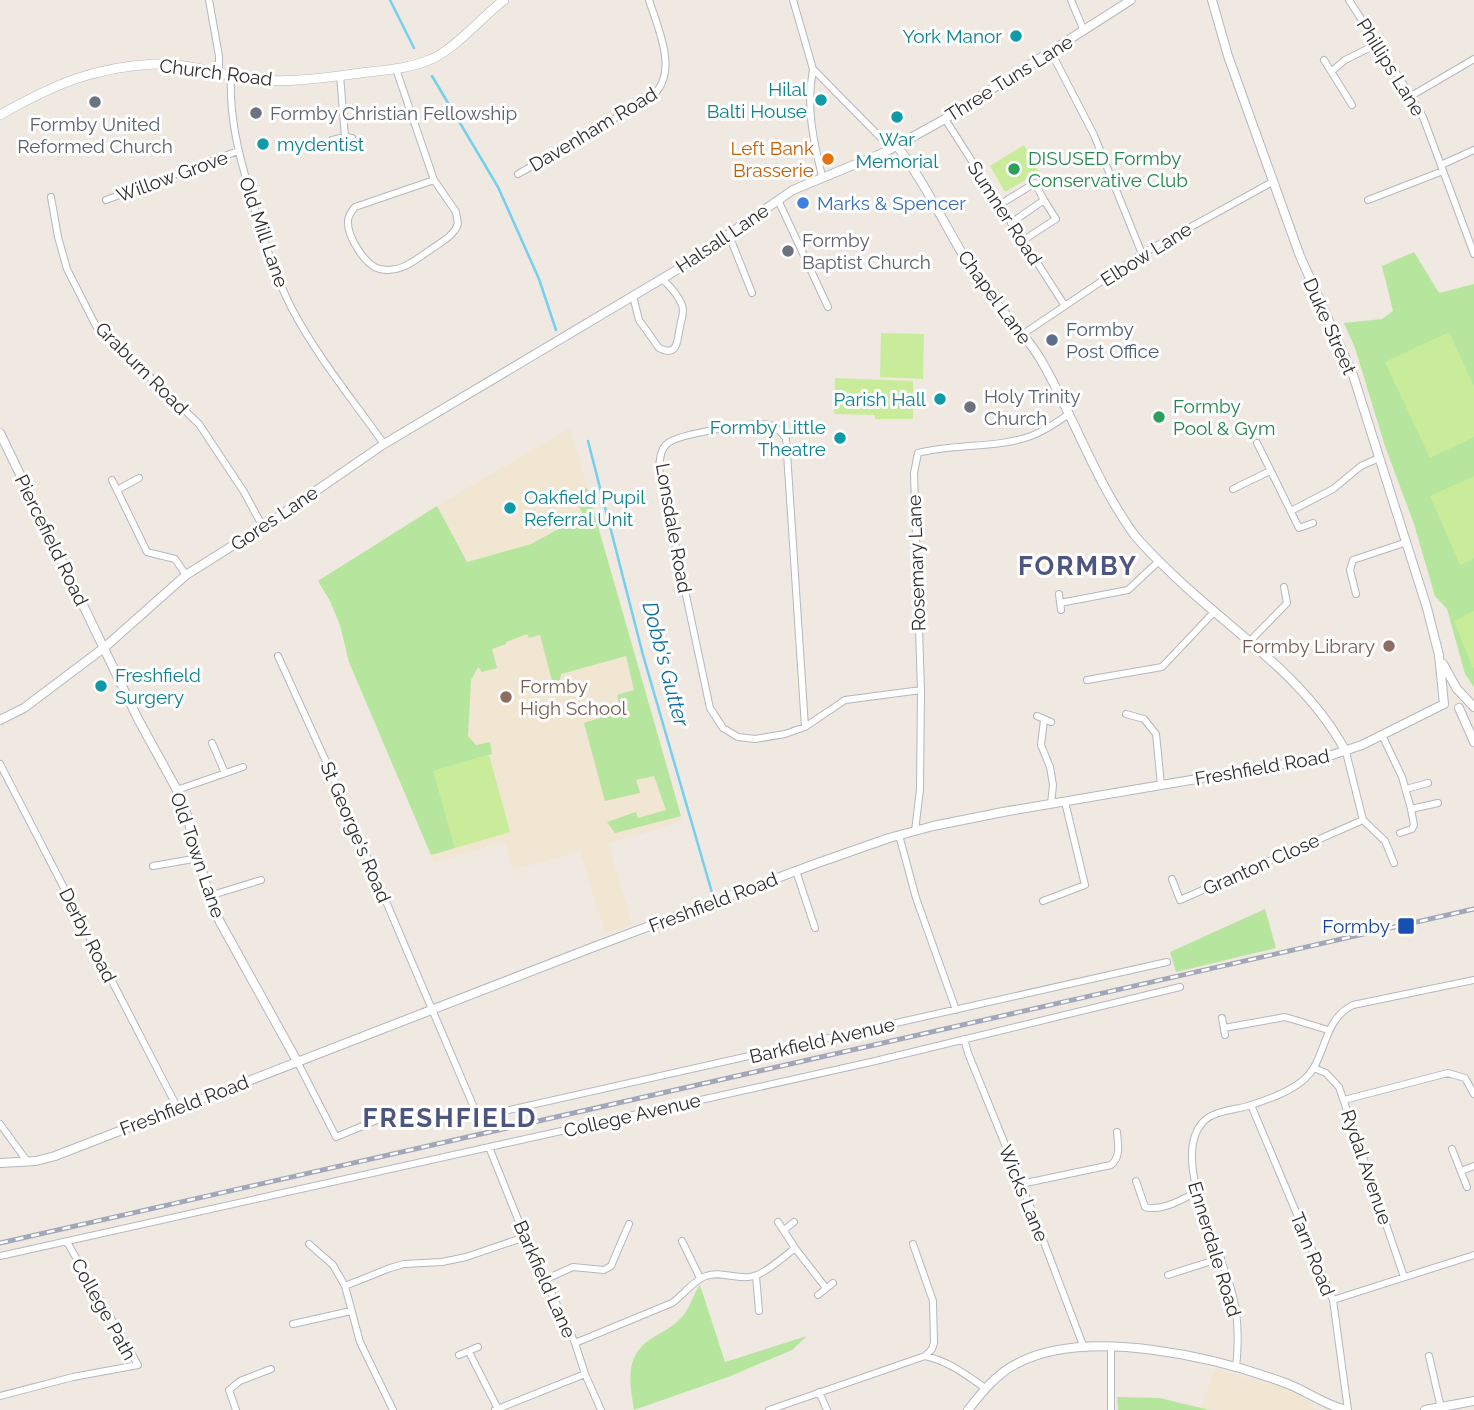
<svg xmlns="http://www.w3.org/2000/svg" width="1474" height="1410" font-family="Raleway,sans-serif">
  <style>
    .education { fill: #f0e6d1 }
    .green { fill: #b6e59e }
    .pitch { fill: #c9ec9a }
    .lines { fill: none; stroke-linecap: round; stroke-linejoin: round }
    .stream { stroke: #75cff0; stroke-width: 2.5 }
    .minor-casing { stroke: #b4b7c1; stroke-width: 8 }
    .tertiary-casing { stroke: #b4b7c1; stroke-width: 10 }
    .secondary-casing { stroke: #b4b7c1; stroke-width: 10 }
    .minor { stroke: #fff; stroke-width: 6 }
    .tertiary { stroke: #fff; stroke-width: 8 }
    .secondary { stroke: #fff; stroke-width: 9 }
    .rail-casing { stroke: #a3a6b8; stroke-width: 5 }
    .rail { stroke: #fff; stroke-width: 2.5; stroke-dasharray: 8; stroke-linecap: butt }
    .culture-dot { fill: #0f9aa8; stroke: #fff; stroke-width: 2.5 }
    .worship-dot { fill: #6b7280; stroke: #fff; stroke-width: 2.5 }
    .food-dot { fill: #e8710a; stroke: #fff; stroke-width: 2.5 }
    .leisure-dot { fill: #2e9e5b; stroke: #fff; stroke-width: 2.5 }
    .shop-dot { fill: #3f7fe0; stroke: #fff; stroke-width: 2.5 }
    .service-dot { fill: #5c6f8a; stroke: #fff; stroke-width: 2.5 }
    .education-dot { fill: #8d6e63; stroke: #fff; stroke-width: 2.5 }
    .transit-dot { fill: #1a4fb4; stroke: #fff; stroke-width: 2.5 }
    .labels { text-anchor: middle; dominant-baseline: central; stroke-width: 6; stroke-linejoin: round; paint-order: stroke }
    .culture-label { font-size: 19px; fill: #0d838f; stroke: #fff; text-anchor: end }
    .street-label { font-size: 19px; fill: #2e2e2e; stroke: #fff }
    .worship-label { font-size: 19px; fill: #5b616d; stroke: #fff; text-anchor: start }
    .food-label { font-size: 19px; fill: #c56008; stroke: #fff; text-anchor: end }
    .leisure-label { font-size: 19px; fill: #27864d; stroke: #fff; text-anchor: start }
    .shop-label { font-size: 19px; fill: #366cbe; stroke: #fff; text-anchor: start }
    .service-label { font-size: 19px; fill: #4e5e75; stroke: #fff; text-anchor: start }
    .education-label { font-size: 19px; fill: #785e54; stroke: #fff; text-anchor: end }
    .transit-label { font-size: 19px; fill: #164399; stroke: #fff; text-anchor: end }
    .water-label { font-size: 21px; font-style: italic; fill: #0d6fa3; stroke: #fff }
    .district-label { font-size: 26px; font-weight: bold; letter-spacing: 2px; fill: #4d5680; stroke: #fff }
  </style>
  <rect width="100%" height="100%" fill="#efe9e1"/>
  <path class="education" d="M570,428L682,821L608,844L632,924L605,933L580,851L513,870L505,842L434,862L349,662L340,625L330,601L318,581L437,506Z
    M1214,1369L1291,1389L1312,1403L1314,1410H1118L1117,1397L1160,1398L1200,1409L1204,1402Z"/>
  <path class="green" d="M1414,252L1439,293L1474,284V687L1465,674L1447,609L1435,596L1414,524L1385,446L1355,348L1344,323L1382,319L1393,311L1382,266Z
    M587,488L681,816L615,833L607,822L636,812L638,818L666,810L654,776L636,780L640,793L605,801L584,723L621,711L617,695L634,690L626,656L561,674L559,686L554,688L540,635L529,638L527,634L506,642V644L492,649L497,668L482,672L478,667L471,680L468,736L476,745L490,742L492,754L434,771L455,848L431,855L349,662L340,625L330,601L318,581L437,506L467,562L531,544L584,515L572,496Z
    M1265,909L1276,948L1176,972L1170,952Z
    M700,1285L725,1362L807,1336L792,1350L728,1377L634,1410C630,1384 624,1358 649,1340C660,1333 671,1328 681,1318C690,1309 692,1296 700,1285Z
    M1117,1397L1160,1398L1209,1410H1118Z"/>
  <path class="pitch" d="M1024,145L1039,172L1005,192L990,166Z
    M1449,332L1474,386V437L1430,458L1385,362Z
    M881,333L924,334L923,379L880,377Z
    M835,378L913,381V419H875V415L834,414Z
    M1474,476V558L1460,565L1430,496Z
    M1474,611V667L1473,668L1454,621Z
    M489,755L510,832L455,848L433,771Z"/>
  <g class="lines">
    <path class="stream" d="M390,0L414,48
      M432,76L498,187L539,279L556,330
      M588,441L643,655L713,896"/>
    <g class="minor-casing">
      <path id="minor" d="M209,0L219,56V73
        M793,0L813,69L880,137L897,146
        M1071,0L1084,31
        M1349,0L1411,96L1423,117L1474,254
        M1051,52L1094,135L1142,254
        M1324,60L1352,105
        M396,69L434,180L456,212L458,224C453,237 441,242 430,250C415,260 400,274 380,269C365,266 347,236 348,221C348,215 352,211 355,207L434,180
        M813,69C806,106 813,140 822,176
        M1332,71L1345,60L1377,44
        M231,75C229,117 239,156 251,196C262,234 273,271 291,307C316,355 352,399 384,444
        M340,75L345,137
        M1411,96L1474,59
        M945,119L1065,306
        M332,140L345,137L352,138
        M1441,165L1474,150
        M518,174L650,98C680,75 659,31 649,0
        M51,197L58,237L67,269L96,326L199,424L244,492L263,527
        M106,200L238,151
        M778,200L828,307
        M1368,200L1443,171
        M999,205L1035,183L1044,200L1011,223
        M729,235L752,293
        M1022,241L1056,219L1044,200
        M633,296L639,320L659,348C679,358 677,339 680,327C681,319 685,313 682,305C678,295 670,286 662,279
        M1023,334L1142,254L1274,181
        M1257,443L1299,528L1313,523
        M112,480L147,552L175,559L186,575
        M1233,489L1270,471
        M117,490L139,478
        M1291,511L1333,489L1361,466L1379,458
        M1059,594L1061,610
        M1356,594L1350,570L1353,560L1407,542
        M1060,603L1128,590L1159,561
        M1249,642L1287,603L1284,587
        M278,656L329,768L478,1117L1167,962
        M1087,680L1162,667L1214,612
        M1126,714L1144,719L1156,734L1161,785
        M1037,716L1051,722
        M1044,720L1041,745L1050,767L1053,785L1051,804
        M805,727L786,438C781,433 777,426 770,425C756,421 679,434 668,443C660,449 660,460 659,468L710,708L723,728L738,737L755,739L785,734L805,727L845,700L921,690
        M1382,735L1402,777L1411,809L1438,803
        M212,743L225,773
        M1346,752L1363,820L1385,841L1394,863
        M0,764L177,1107
        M1406,789L1428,783
        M177,790L243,767
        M915,831L920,789L921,690L914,473L918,453C955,443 995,449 1031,436C1045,431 1057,422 1069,414
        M1400,833L1412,829L1414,825L1411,809
        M899,835L916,898L956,1010
        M153,866L199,858
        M796,871L815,928
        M1172,879L1180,900L1363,820
        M209,896L261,880
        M1043,901L1085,885L1065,802
        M1222,1018L1225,1035
        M1224,1028L1285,1017L1328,1030
        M964,1039L968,1053L1034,1216L1084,1348
        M297,1061L336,1137L377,1120
        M1314,1068L1326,1073L1339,1087L1404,1277
        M1344,1100L1448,1073L1465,1078L1474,1094
        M1251,1105L1333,1300L1348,1410
        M0,1124L27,1161
        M489,1147L525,1237L575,1343L585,1374L601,1410
        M1452,1149L1467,1187
        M1461,1171L1474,1166
        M1136,1181L1145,1207C1162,1212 1182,1199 1197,1192
        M1021,1184L1111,1165C1121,1157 1118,1144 1117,1132
        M778,1222L795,1248L826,1288
        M784,1230L794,1222
        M682,1241L700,1278
        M309,1244L333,1265L345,1286
        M913,1244L933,1301L934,1343L932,1349L925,1356
        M0,1256L871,1062L1180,987
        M1168,1275L1221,1258
        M756,1276L759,1311
        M546,1279L573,1267L604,1270L611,1266L629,1224
        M818,1295L833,1283
        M1333,1300L1474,1255
        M293,1324L351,1311
        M575,1343L672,1303C682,1296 695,1279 706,1276C722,1270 738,1281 754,1276C766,1273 785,1256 795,1248
        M1111,1347V1410
        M469,1352L498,1409
        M459,1355L478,1347
        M1429,1356L1441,1408
        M1236,1368C1239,1341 1239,1315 1231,1289C1220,1249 1170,1157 1203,1122C1213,1111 1234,1110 1248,1106C1266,1100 1285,1094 1301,1082C1328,1062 1320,1021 1353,1005L1474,980
        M819,1392L827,1410
        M0,1396L73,1377L138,1365L67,1242
        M236,1410L229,1390L240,1381L271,1369
        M393,1410L360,1342L345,1286L390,1268L404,1264L442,1262L466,1257L525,1237
        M495,1410L585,1374
        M769,1410L925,1356C948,1361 965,1374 985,1388"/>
    </g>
    <g class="tertiary-casing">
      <path id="tertiary" d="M1212,0L1228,56L1300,256L1353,375L1427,608L1439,655L1444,704
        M897,146C929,188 950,237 979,281C998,309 1024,331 1041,360C1074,417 1095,480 1133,533C1148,552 1167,569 1185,586C1241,637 1310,683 1346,752
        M0,433L138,719L177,790L186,812L209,896L220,922L297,1061
        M1443,664L1457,689L1474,707
        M1459,708L1474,742
        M0,720L24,708L105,647L186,575L278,517L384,444L675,271L793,190L885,152L945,119L1131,0
        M0,1163L36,1161L55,1156L591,948L812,865L889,838L933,826L1003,812L1326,757L1362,745L1444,704
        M968,1410C982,1392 997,1373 1018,1363C1089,1327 1216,1357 1288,1384C1308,1392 1325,1405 1346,1410
        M1425,1410L1474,1401"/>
    </g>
    <g class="secondary-casing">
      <path id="secondary" d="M0,115C53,85 93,67 155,64C191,63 225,77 260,80C293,83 328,77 361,73C384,70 408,69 429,60C452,52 483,16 504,0"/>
    </g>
    <use href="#minor" class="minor"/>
    <use href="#tertiary" class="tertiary"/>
    <use href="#secondary" class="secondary"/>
    <g class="rail-casing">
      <path id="rail" d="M0,1243L1474,909"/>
    </g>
    <use href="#rail" class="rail"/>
  </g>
  <g class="culture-dot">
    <circle cx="1016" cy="36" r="7"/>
    <circle cx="821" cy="100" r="7"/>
    <circle cx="897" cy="117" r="7"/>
    <circle cx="263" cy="144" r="7"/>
    <circle cx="940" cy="399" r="7"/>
    <circle cx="840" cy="438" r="7"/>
    <circle cx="510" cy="508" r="7"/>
    <circle cx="101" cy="686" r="7"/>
  </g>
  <g class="worship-dot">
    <circle cx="95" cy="102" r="7"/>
    <circle cx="256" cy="113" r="7"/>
    <circle cx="788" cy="251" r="7"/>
    <circle cx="970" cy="407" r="7"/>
  </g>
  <circle class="food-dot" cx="828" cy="159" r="7"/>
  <g class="leisure-dot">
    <circle cx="1014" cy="169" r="7"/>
    <circle cx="1159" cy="417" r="7"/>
  </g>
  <circle class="shop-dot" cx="803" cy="203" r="7"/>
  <circle class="service-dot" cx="1052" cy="340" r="7"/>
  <g class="education-dot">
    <circle cx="1389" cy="646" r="7"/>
    <circle cx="506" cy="697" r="7"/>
  </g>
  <rect class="transit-dot" x="1397" y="917" width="18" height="18" rx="3.5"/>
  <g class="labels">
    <g class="culture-label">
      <text x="1002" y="36">York Manor</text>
      <text x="807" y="89">Hilal<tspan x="807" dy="22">Balti House</tspan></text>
      <text x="897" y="139" text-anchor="middle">War<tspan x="897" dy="22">Memorial</tspan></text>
      <text x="277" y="144" text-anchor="start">mydentist</text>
      <text x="926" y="399">Parish Hall</text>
      <text x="826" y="427">Formby Little<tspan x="826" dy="22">Theatre</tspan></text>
      <text x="524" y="497" text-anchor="start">Oakfield Pupil<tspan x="524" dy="22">Referral Unit</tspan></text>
      <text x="115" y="675" text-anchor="start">Freshfield<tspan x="115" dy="22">Surgery</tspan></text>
    </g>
    <g class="street-label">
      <text transform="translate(1391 67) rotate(58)">Phillips Lane</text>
      <text transform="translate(216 72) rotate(7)">Church Road</text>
      <text transform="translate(1009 78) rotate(-32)">Three Tuns Lane</text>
      <text transform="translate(593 129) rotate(-31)">Davenham Road</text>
      <text transform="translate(172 176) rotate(-20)">Willow Grove</text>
      <text transform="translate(1005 213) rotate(57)">Sumner Road</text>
      <text transform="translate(264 232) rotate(71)">Old Mill Lane</text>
      <text transform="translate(722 238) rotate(-34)">Halsall Lane</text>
      <text transform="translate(1146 254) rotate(-32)">Elbow Lane</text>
      <text transform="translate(995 297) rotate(54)">Chapel Lane</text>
      <text transform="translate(1330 326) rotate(66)">Duke Street</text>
      <text transform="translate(142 368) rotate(45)">Graburn Road</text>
      <text transform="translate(274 518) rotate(-34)">Gores Lane</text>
      <text transform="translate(674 528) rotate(80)">Lonsdale Road</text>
      <text transform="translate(52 540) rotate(64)">Piercefield Road</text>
      <text transform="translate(916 563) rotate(-92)">Rosemary Lane</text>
      <text transform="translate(1262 767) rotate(-10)">Freshfield Road</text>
      <text transform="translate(356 832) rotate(67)">St George's Road</text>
      <text transform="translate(198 855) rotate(71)">Old Town Lane</text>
      <text transform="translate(1261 864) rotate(-24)">Granton Close</text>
      <text transform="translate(713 902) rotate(-21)">Freshfield Road</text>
      <text transform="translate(88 935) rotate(63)">Derby Road</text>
      <text transform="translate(822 1040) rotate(-13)">Barkfield Avenue</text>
      <text transform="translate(184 1105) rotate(-21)">Freshfield Road</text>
      <text transform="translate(632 1115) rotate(-13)">College Avenue</text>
      <text transform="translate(1367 1167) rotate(71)">Rydal Avenue</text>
      <text transform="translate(1024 1193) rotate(68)">Wicks Lane</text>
      <text transform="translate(1215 1249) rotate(73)">Ennerdale Road</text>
      <text transform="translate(1313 1254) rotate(68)">Tarn Road</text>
      <text transform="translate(545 1279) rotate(66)">Barkfield Lane</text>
      <text transform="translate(104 1309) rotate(61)">College Path</text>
    </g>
    <g class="worship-label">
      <text x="270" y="113">Formby Christian Fellowship</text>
      <text x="95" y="124" text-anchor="middle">Formby United<tspan x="95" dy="22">Reformed Church</tspan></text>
      <text x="802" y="240">Formby<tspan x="802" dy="22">Baptist Church</tspan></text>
      <text x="984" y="396">Holy Trinity<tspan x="984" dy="22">Church</tspan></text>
    </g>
    <g class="food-label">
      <text x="814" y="148">Left Bank<tspan x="814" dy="22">Brasserie</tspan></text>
    </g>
    <g class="leisure-label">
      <text x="1028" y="158">DISUSED Formby<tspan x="1028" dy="22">Conservative Club</tspan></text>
      <text x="1173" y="406">Formby<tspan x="1173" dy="22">Pool &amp; Gym</tspan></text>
    </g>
    <g class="shop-label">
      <text x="817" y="203">Marks &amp; Spencer</text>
    </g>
    <g class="service-label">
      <text x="1066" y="329">Formby<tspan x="1066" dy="22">Post Office</tspan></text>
    </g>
    <g class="education-label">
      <text x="1375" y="646">Formby Library</text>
      <text x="520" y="686" text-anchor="start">Formby<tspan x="520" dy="22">High School</tspan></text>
    </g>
    <g class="transit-label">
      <text x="1390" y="926">Formby</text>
    </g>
    <g class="water-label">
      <text transform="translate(666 664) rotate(75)">Dobb's Gutter</text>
    </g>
    <g class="district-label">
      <text x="1078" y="566">FORMBY</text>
      <text x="450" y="1118">FRESHFIELD</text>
    </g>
  </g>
</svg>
